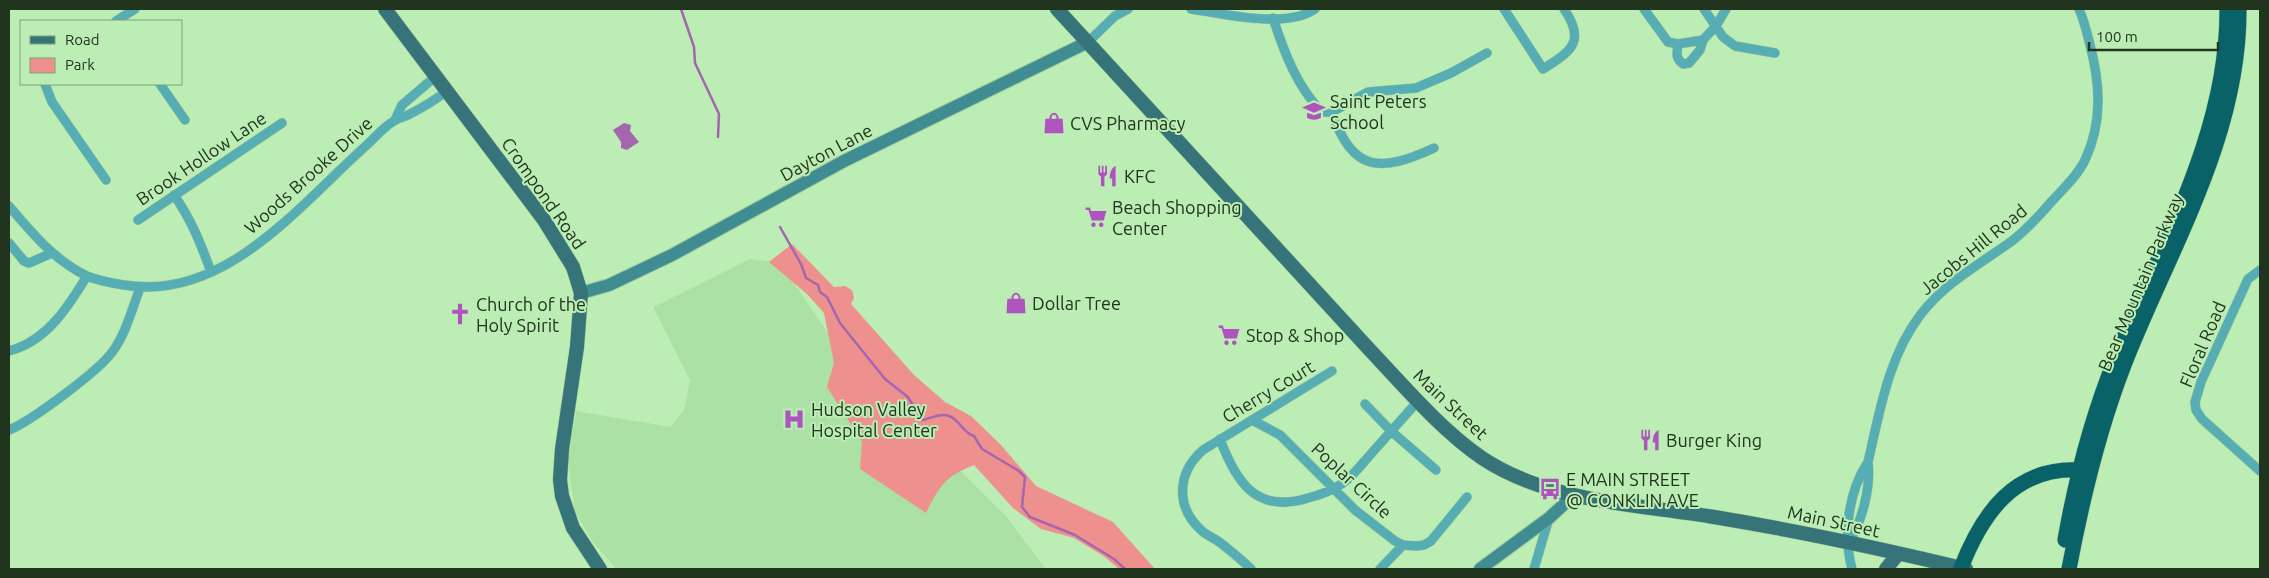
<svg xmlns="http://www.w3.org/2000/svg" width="2269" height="578" font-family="Ubuntu,sans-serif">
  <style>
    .built { fill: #abe1a4 }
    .green { fill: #ee918e }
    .water { fill: #a466af }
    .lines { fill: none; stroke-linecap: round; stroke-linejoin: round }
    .stream { stroke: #a466af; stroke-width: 2.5 }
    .street-casing { stroke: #9dc897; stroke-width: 10 }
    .secondary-casing { stroke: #9dc897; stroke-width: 14 }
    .primary-casing { stroke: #9dc897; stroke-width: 15 }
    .highway-casing { stroke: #9dc897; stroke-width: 16 }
    .street { stroke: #56aeb4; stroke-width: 9 }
    .secondary { stroke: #3f8d92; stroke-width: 12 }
    .primary { stroke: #367479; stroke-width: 14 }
    .highway { stroke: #086268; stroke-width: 15 }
    .labels { text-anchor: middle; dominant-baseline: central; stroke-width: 4; stroke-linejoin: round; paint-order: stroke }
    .poi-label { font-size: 18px; fill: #20341e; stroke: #bcedb5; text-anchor: start }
    .street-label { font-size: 18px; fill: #20341e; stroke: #bcedb5 }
  </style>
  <rect width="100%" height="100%" fill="#bcedb5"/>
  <path class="built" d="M750,259L780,263L841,352L1005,515L1046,569H616L593,542L575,512L568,461L576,411L671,427L684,410L690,380L653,307Z"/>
  <path class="green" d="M792,244L834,287L845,286L852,290L854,298L851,304L914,375L945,402L971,416L1001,445L1036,486L1113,522L1155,569H1119L1105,557L1074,538L1041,529L1013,508L974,465C944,477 940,486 926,513L860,469L862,442L827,387L834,363L824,313L807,294L769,262Z"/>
  <path class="water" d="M624,123L631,125L630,131L639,142L627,150L621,148V142L613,130Z"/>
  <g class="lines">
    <path class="stream" d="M681,9L694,47L695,63L719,114L718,137
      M780,227L801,264L806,278L818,285L820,292L827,297L840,323L885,379L908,397L919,416L923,420C930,418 937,415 944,415C958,415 962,433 974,436L982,449L1019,471L1025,477L1022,507L1030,517L1075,535L1114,559L1125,569"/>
    <g class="street-casing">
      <path id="street" d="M1191,9C1224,14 1286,29 1315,9
        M1504,9L1543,69C1572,51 1586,41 1564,9
        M1644,9L1668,42L1678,44L1703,40
        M1704,9L1723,37L1735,46L1775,53
        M1273,18C1284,52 1297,87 1322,112H1332L1368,92L1416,88L1451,73L1487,53
        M116,21L135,9
        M1088,42L1115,16L1128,9
        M1678,44C1677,53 1675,58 1683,64L1689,63L1700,50L1703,40L1716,26L1726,9
        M45,84L52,102L106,180
        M160,84L185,120
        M1332,112C1352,174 1382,172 1434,148
        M395,120L402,105L436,76
        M174,195C191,219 201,244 211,272
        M9,206C32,233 55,261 87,276C99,281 111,283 124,285C226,302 301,203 369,143C377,135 385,126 394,121C399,118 404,117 408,115C422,108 435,100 447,91
        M138,220L282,123
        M9,243L24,261L29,263L52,253
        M2260,270L2248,279L2201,382L2195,402L2196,410L2202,419L2260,471
        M9,351C47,341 68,307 87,276
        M1365,404L1391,431L1436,470
        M1252,420L1280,435L1355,510L1395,541L1403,545L1416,546L1424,545L1431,541L1467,497
        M9,430C31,421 99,371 113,351C126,333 132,309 140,288
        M1220,439C1236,482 1256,514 1308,498C1320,495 1333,490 1343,483C1353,476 1361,465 1370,455C1386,437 1402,419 1418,401
        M1849,543C1862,521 1871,488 1868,462
        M1251,569C1242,560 1232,552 1222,544C1216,539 1208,536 1202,531C1175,507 1177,473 1203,450L1332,371
        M1380,569L1403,545
        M1534,569L1549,518
        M1852,569C1843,535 1848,492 1868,462C1880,411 1888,357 1921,314C1946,282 1980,264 2012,241C2027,229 2040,215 2052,201C2064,188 2078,175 2085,160C2103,122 2100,83 2090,45C2087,33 2084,20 2079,9"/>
    </g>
    <g class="secondary-casing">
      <path id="secondary" d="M581,293L609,285L672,255L844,161L1088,42
        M1480,569L1549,518L1573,496"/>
    </g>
    <g class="primary-casing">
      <path id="primary" d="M385,9L544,220L573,267L581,293L577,347L562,449L560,480L562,496L573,528L600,569
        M1057,9L1368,348C1402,384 1441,430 1482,458C1550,503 1636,504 1714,517C1799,531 1883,549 1966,569
        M1886,569L1898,554"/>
    </g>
    <g class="highway-casing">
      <path id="highway" d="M2065,540C2076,477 2092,416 2116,357C2161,245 2228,133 2227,9
        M1961,568C1982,514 2014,467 2079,470
        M2069,569C2082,500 2098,432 2124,365C2169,250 2240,137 2239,9"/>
    </g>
    <use href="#street" class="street"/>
    <use href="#secondary" class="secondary"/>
    <use href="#primary" class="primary"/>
    <use href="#highway" class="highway"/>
  </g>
  <defs>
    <g id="school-bare" transform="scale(1.725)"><path d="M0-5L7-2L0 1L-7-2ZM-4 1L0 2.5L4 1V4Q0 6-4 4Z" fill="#af53be" stroke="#bcedb5" stroke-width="2.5" paint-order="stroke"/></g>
    <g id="shop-bare" transform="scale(1.725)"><path d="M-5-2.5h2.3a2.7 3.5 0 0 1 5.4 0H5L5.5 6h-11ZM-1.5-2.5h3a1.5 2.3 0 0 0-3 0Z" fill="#af53be" stroke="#bcedb5" stroke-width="2.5" paint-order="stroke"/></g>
    <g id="restaurant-bare" transform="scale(1.725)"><path d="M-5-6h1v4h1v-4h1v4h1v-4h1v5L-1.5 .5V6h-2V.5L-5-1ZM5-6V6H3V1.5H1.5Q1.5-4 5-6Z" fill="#af53be" stroke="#bcedb5" stroke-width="2.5" paint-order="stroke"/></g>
    <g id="supermarket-bare" transform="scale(1.725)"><path d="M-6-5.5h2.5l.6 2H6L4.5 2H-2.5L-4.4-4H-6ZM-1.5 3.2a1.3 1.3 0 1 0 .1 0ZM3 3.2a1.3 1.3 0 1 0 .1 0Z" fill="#af53be" stroke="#bcedb5" stroke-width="2.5" paint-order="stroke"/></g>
    <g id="church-bare" transform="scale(1.725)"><path d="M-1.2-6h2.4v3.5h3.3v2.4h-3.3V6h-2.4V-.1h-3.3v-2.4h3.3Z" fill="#af53be" stroke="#bcedb5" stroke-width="2.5" paint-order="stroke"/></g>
    <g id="hospital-bare" transform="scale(1.725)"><path d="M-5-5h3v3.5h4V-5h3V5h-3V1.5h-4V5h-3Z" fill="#af53be" stroke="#bcedb5" stroke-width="2.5" paint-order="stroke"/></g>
    <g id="bus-bare" transform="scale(1.725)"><path d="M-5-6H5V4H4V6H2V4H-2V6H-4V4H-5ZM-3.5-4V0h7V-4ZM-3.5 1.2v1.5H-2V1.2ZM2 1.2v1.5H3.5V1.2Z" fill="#af53be" stroke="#bcedb5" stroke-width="2.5" paint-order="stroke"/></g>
  </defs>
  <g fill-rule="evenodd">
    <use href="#school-bare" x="1314" y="111"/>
    <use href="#shop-bare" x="1054" y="123"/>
    <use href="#restaurant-bare" x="1107" y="176"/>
    <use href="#supermarket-bare" x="1096" y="217"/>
    <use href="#shop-bare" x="1016" y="303"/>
    <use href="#church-bare" x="460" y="314"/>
    <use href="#supermarket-bare" x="1229" y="335"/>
    <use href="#hospital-bare" x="794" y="419"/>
    <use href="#restaurant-bare" x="1650" y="440"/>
    <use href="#bus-bare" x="1550" y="489"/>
  </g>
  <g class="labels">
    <g class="poi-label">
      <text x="1330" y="101">Saint Peters<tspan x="1330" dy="21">School</tspan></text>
      <text x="1070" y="123">CVS Pharmacy</text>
      <text x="1124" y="176">KFC</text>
      <text x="1112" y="207">Beach Shopping<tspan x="1112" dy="21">Center</tspan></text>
      <text x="1032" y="303">Dollar Tree</text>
      <text x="476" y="304">Church of the<tspan x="476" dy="21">Holy Spirit</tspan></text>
      <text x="1246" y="335">Stop &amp; Shop</text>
      <text x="811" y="409">Hudson Valley<tspan x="811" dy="21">Hospital Center</tspan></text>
      <text x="1666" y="440">Burger King</text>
      <text x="1566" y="479">E MAIN STREET<tspan x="1566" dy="21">@ CONKLIN AVE</tspan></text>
    </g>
    <g class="street-label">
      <text transform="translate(826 152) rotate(-28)">Dayton Lane</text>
      <text transform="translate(201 158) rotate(-34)">Brook Hollow Lane</text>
      <text transform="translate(308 175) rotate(-42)">Woods Brooke Drive</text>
      <text transform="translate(544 193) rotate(55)">Crompond Road</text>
      <text transform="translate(1973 249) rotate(-39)">Jacobs Hill Road</text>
      <text transform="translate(2140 282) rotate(-67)">Bear Mountain Parkway</text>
      <text transform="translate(2202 344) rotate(-67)">Floral Road</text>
      <text transform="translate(1268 391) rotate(-31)">Cherry Court</text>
      <text transform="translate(1451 404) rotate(43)">Main Street</text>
      <text transform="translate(1352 480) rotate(43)">Poplar Circle</text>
      <text transform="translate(1834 521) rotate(12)">Main Street</text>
    </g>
  </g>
  <rect width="2269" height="578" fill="none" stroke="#20341e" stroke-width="20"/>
  <rect x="20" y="20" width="162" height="65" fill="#bcedb5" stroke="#7ea379"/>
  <rect x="30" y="36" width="25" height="8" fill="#367479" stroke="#7ea379"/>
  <text x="65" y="45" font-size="15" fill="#20341e">Road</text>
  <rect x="30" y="58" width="25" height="15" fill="#ee918e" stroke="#7ea379"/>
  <text x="65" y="70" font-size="15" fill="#20341e">Park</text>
  <path d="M2089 42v8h129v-8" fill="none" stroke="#20341e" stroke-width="2.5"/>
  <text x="2096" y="42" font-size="15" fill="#20341e" stroke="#bcedb5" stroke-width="4" paint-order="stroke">100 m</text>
</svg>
